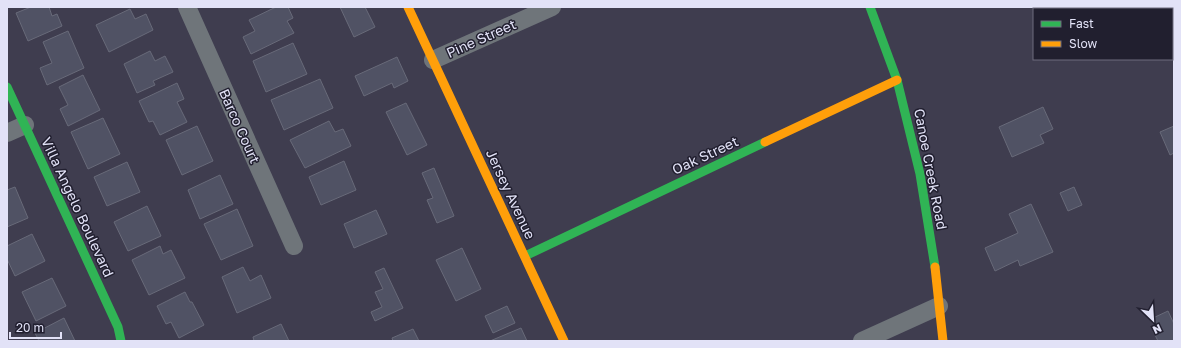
<svg xmlns="http://www.w3.org/2000/svg" width="1181" height="348" font-family="'Golos Text',sans-serif">
  <style>
    .building { fill: #505264; stroke: #686a79 }
    .lines { fill: none; stroke-linecap: round; stroke-linejoin: round }
    .street { stroke: #6f757a; stroke-width: 18 }
    .fast { stroke: #30b455; stroke-width: 9 }
    .slow { stroke: #ff9f0a; stroke-width: 9 }
    .labels { text-anchor: middle; dominant-baseline: central; stroke-width: 3; stroke-linejoin: round; paint-order: stroke }
    .street-label { font-size: 14px; fill: #e2e2f7; stroke: #211f2f }
  </style>
  <rect width="100%" height="100%" fill="#3f3d4f"/>
  <path class="building" d="M31,7H49L52,16L57,14L62,26L28,41L16,13Z
    M276,7H288L293,18L287,21L294,33L251,54L243,37L255,31L249,20Z
    M340,7H365L375,27L354,37Z
    M130,9L135,19L146,14L153,30L109,52L96,25Z
    M68,31L84,68L47,85L40,68L52,63L43,42Z
    M293,43L307,74L266,92L253,61Z
    M150,51L155,61L165,56L173,72L153,81L155,85L137,93L124,64Z
    M397,57L408,81L394,88L392,83L364,96L355,76Z
    M83,75L100,110L68,126L60,109L68,105L59,87Z
    M320,79L333,108L284,130L271,100Z
    M177,83L184,99L177,102L187,122L160,135L153,121L149,122L139,101Z
    M406,103L427,145L407,155L386,112Z
    M1043,107L1053,129L1040,135L1044,143L1012,157L999,127Z
    M103,118L120,154L88,169L71,132Z
    M329,121L335,132L343,129L351,146L305,168L290,140Z
    M197,126L213,161L182,175L166,140Z
    M1174,126V153L1170,155L1160,132Z
    M344,161L356,190L321,205L309,177Z
    M127,162L140,192L107,206L94,177Z
    M434,168L454,216L437,223L427,200L433,198L422,173Z
    M220,175L233,204L200,219L188,190Z
    M15,187L28,218L7,227V190Z
    M1074,187L1082,205L1068,211L1060,193Z
    M1031,204L1053,252L1020,266L1018,260L995,271L985,248L1018,233L1009,214Z
    M147,206L161,236L128,251L114,222Z
    M237,209L253,246L221,260L204,224Z
    M376,210L387,234L354,248L344,224Z
    M32,234L45,261L15,276L7,259V246Z
    M160,246L163,254L171,250L185,278L149,295L132,260Z
    M462,248L481,289L456,301L436,260Z
    M243,267L250,281L261,275L271,298L237,313L222,277Z
    M384,268L403,308L375,321L371,312L382,307L375,292L383,289L375,272Z
    M52,278L66,306L36,321L22,292Z
    M185,292L190,302H192L204,325L179,338L171,322L166,324L157,306Z
    M507,306L515,323L493,333L485,316Z
    M1168,311L1174,324V341H1158L1153,331L1158,328L1153,318Z
    M64,318L75,341H39L35,333Z
    M281,324L289,341H254L253,337Z
    M521,328L527,341H490Z
    M413,329L419,341H393L392,338Z"/>
  <g class="lines">
    <path class="street" d="M187,7L294,246
      M433,60L552,7
      M7,133L25,125
      M862,341L939,306"/>
    <path class="fast" d="M870,7L897,80L920,174L935,267
      M7,87L118,327L121,341
      M525,256L765,142"/>
    <path class="slow" d="M408,7L564,341
      M765,142L897,80
      M935,267L943,341"/>
  </g>
  <g class="labels">
    <g class="street-label">
      <text transform="translate(481 38) rotate(-24)">Pine Street</text>
      <text transform="translate(240 126) rotate(66)">Barco Court</text>
      <text transform="translate(705 155) rotate(-25)">Oak Street</text>
      <text transform="translate(931 169) rotate(79)">Canoe Creek Road</text>
      <text transform="translate(511 194) rotate(65)">Jersey Avenue</text>
      <text transform="translate(78 207) rotate(65)">Villa Angelo Boulevard</text>
    </g>
  </g>
  <rect width="1181" height="348" fill="none" stroke="#e2e2f7" stroke-width="16"/>
  <rect x="1033" y="8" width="140" height="52" fill="#211f2f" stroke="#6e6d7f"/>
  <rect x="1041" y="21" width="20" height="6" fill="#30b455" stroke="#6e6d7f"/>
  <text x="1069" y="28" font-size="12" fill="#e2e2f7">Fast</text>
  <rect x="1041" y="41" width="20" height="6" fill="#ff9f0a" stroke="#6e6d7f"/>
  <text x="1069" y="48" font-size="12" fill="#e2e2f7">Slow</text>
  <g transform="translate(1153 320) rotate(155)" stroke="#211f2f" stroke-width="3" paint-order="stroke">
  <path d="M0-3L7 15L0 10L-7 15Z" fill="#e2e2f7"/>
  <text y="-6" font-size="11" font-weight="bold" text-anchor="middle" fill="#e2e2f7">N</text>
  </g>
  <path d="M10 332v6h51v-6" fill="none" stroke="#e2e2f7" stroke-width="2"/>
  <text x="16" y="332" font-size="12" fill="#e2e2f7" stroke="#211f2f" stroke-width="3" paint-order="stroke">20 m</text>
</svg>
